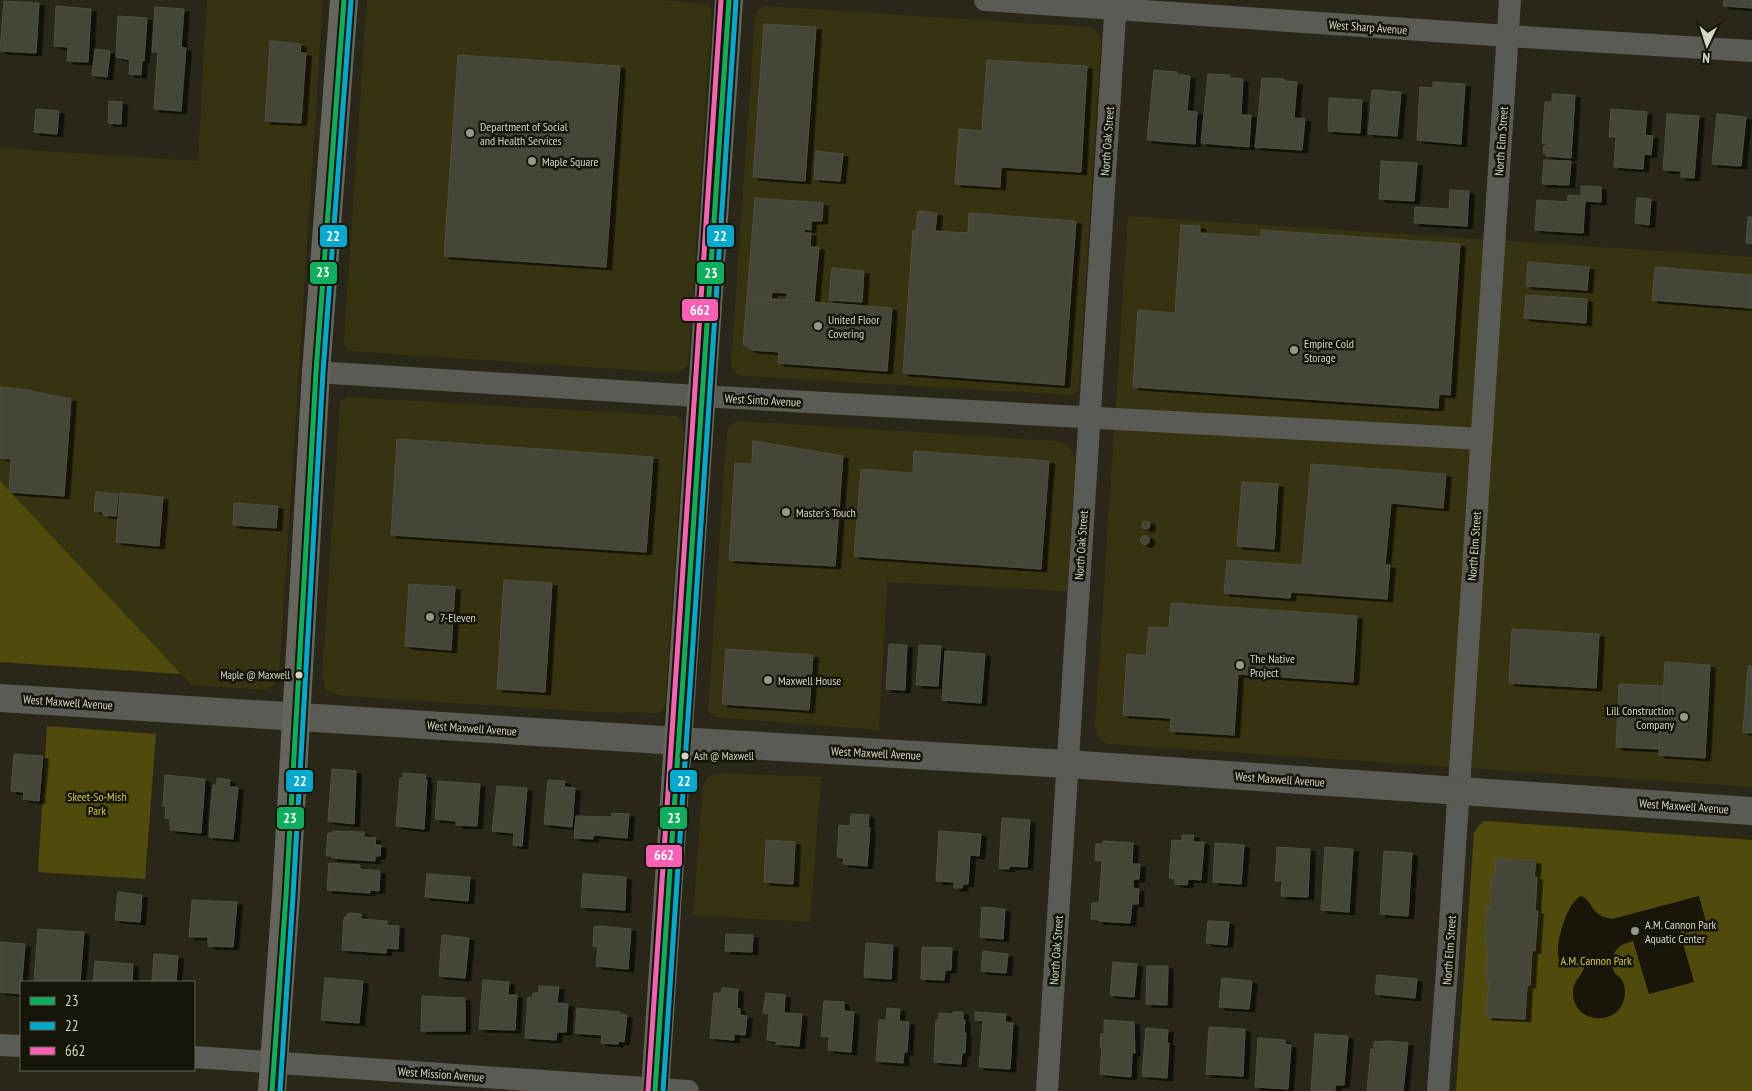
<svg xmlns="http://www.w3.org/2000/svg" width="1752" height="1091" font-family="'PT Sans Narrow',sans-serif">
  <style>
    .built { fill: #363310 }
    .green { fill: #504b0b }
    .water { fill: #171608 }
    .building { fill: #454437; stroke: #4f4f42; filter: url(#shadow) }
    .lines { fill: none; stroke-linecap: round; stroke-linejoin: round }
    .minor { stroke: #5b5b55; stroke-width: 22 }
    .tertiary { stroke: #5b5b55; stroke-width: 28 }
    .primary { stroke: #65655e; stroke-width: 28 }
    .bus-1-casing { stroke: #161509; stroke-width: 9 }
    .bus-2-casing { stroke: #161509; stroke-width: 9 }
    .bus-3-casing { stroke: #161509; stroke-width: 9 }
    .bus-1 { stroke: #0daf5c; stroke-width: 5 }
    .bus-2 { stroke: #00a9ce; stroke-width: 5 }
    .bus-3 { stroke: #f860b3; stroke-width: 5 }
    .poi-dot { fill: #999888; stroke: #161509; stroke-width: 2 }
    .bus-dot { fill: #d5d5c4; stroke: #161509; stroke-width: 2 }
    .labels { text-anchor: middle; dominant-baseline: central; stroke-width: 5; stroke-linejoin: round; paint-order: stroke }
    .bus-label { font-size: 11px; fill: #d5d5c4; stroke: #161509; text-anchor: end }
    .street-label { font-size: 12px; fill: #d5d5c4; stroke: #161509 }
    .poi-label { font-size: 12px; fill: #d5d5c4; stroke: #161509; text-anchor: start }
    .park-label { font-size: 12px; fill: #d5c936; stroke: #161509 }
    .line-badge { stroke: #161509; stroke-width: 2 }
    .badge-label { font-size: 14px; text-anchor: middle; font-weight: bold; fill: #fff }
  </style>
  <defs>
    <filter id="shadow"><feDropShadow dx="5.5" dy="3" stdDeviation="0" flood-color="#0009"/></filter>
  </defs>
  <rect width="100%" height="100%" fill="#292818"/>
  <path class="built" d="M207,0H323L279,676L277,682L267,690L191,685L0,481V148L198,161Z
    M367,0H661L708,4L712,14L688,365L686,368L677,373L350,351L346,348L344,344V339Z
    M764,6L1087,27L1095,30L1099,35L1101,41L1079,385L1077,393L1071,395L744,376L737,374L734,370L731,364L755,18L758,10Z
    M1128,216L1752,257V787L1107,744L1101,740L1097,734L1095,726Z
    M347,397L676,416L681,420L684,432L665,704L660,713L596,712L345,696L331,693L326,690L322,677L340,407L341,402Z
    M737,421L1057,441L1068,445L1074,455L1075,467L1067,591L887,582L879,730L714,717L708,710L727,432L729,427Z
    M718,773L821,777L810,922L693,915L703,787L708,777Z"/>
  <path class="green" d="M0,481L181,674L0,662Z
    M47,726L156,734L145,879L38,872Z
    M1485,821L1752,840V1091H1456L1474,833L1478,826Z"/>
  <path class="water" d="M1581,896C1590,899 1590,907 1596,912C1601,917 1607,918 1612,919L1699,896L1706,922L1701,923L1702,929L1685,933L1684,928L1679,929L1694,982L1649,994L1633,941C1630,942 1625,943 1622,945C1614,949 1609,963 1614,972C1616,975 1620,977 1622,980C1629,993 1623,1011 1610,1016C1593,1024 1572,1012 1573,992C1573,981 1581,977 1584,968L1579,963C1540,985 1564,902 1581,896Z"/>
  <path class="building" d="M1724,0H1752V8L1723,6Z
    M4,1L39,3L36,53L0,51Z
    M56,6L91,9L88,62L67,61L68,47L54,46Z
    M155,7L184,9L181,47L186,48L181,111L154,109L158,52H152Z
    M118,16L147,18L144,61L142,60L141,75L129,74L130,60L116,57Z
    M764,24L816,27L805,181L753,177Z
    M270,41L301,44L300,53H306L301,123L265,121Z
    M95,49L110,51L107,77L92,75Z
    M458,55L620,66L606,267L444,256Z
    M987,60L1087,66L1081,172L1001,167L1000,187L955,184L959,129L982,131Z
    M1154,70L1177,72V74L1190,76L1187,111L1197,112L1195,144L1147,140Z
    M1208,74L1230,75V78L1243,79L1241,115H1251L1249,147L1201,143Z
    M1262,78L1284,79V81L1297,82L1294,118L1305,119L1302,150L1255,147Z
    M1433,82L1465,84L1461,144L1417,140L1420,87L1433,88Z
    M1372,90L1401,92L1397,136L1368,134Z
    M1552,94L1575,95L1571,158L1546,156V153H1543L1544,146H1547V144L1542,143L1545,102H1552Z
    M1329,98L1362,100L1360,133L1328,131Z
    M109,101L122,102L121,124L108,123Z
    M36,109L59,111L57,134L34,132Z
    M1611,109L1647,112L1645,135L1653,136L1651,155L1644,154L1643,169L1614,167L1616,137H1609Z
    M1667,114L1699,116L1694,178L1681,177V171L1663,170Z
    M1717,114L1746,117L1741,166L1712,164Z
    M816,151L843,154L840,181L814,179Z
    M1544,160L1571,161L1569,185L1542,184Z
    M1381,161L1417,163L1414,201L1379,199Z
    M1581,186L1601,187V202L1585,201L1583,233L1535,230L1537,200L1567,202L1568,195L1581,196Z
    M1450,190L1469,191L1467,226L1414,223L1415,207L1449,209Z
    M755,198L823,203L822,221H811V230L804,229V233H811L810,247H819L814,302L787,300V293L772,292L771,299L747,297Z
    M1637,198L1651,199L1649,225L1635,223Z
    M918,211L937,213L935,231L968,233L969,213L1076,221L1064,385L903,373L913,230L916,231Z
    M1748,217H1752V244L1746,243Z
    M1181,225L1200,226V233L1261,237V230L1460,244L1450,395L1439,394L1438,408L1133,387L1138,310L1175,313Z
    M1528,262L1589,267L1587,290L1526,286Z
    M1655,267L1752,275V308L1652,300Z
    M832,268L864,271L862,302L829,300Z
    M1526,295L1587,299L1586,323L1524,318Z
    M747,297L892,308L887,371L778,363L779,352L751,350L743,344Z
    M0,387L21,389L71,399L64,496L9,492L11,459L0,458Z
    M397,439L653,457L646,552L391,535Z
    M753,441L843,456L835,566L729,560L735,463L752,464Z
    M914,451L1049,461L1041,569L854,556L861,469L913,473Z
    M1311,464L1446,474L1443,508L1391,503L1385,565H1390L1387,599L1291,592L1290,598L1224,593L1227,560L1302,565Z
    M1242,482L1278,484L1274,549L1237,546Z
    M96,492L118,494L116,516L103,515V512L94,511Z
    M120,493L163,497L159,546L116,542Z
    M234,503L278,506L276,528L233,525Z
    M1142 525a4 4 0 1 1 8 0a4 4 0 1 1-8 0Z
    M1140.5 540a4.5 4.5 0 1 1 9 0a4.5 4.5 0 1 1-9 0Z
    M504,580L552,583L545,692L497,689Z
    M409,584L455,587L451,650L405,646Z
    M1171,603L1357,616L1353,682L1238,674L1234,735L1170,731L1171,718L1123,715L1127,654L1146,656L1149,627L1169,628Z
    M1512,629L1599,634L1596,688L1509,683Z
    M889,644L907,645L905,690L886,689Z
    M919,645L941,646L938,686L916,685Z
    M726,649L813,655L809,710L722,704Z
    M945,651L985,654L981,703L942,700Z
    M1665,662L1710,665L1705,758L1659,755Z
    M1748,666H1752V733L1743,732Z
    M1619,684L1663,686L1659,749L1616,747Z
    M14,754L43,756L39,801L23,799L24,792L11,791Z
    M332,769L356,771L354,824L328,821Z
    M403,773L426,775L425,780H427L424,829L396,826L400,778H403Z
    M165,775L205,779L201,833L170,830V819L165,818L166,806H163Z
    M217,778L230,780L229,787H238L233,839L209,837L210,827H209L213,785H217Z
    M548,780L565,781L564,787L575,788L572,827L544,824Z
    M438,781L480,784L477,826L456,825V821L435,819Z
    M497,786L527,788L522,846L513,845L514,833L492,831Z
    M612,813L629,814L627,838L593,835V839L574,838L576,816L612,817Z
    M851,814L869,815L868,828H870L867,866L843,864L844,858L837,857L839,825L850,826Z
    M1002,818L1030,820L1027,867L1009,866V869L999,868Z
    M333,831L364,832V837L376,838L375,845H381L380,856H375V861L332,858V856H326L328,833H333Z
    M939,831L981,834L979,856L970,855L968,884H963L962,888H954V882L936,881Z
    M1182,835H1194L1193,842H1204L1201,880L1188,879L1187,885L1175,884V879L1169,878L1172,840L1182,841Z
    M766,840L795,842L793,884L764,882Z
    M1103,841L1133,843L1132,864H1140L1139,879H1133V888L1139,889L1138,904H1132L1130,923L1098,921V919H1091L1092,903H1099L1102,861L1095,860L1096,844H1103Z
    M1215,843L1244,845L1241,884L1213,882Z
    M1277,847L1310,849L1308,897L1281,896L1282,881H1275Z
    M1325,847L1353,849L1349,912L1321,910Z
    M1384,851L1412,853L1408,916L1380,914Z
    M1496,858L1536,861L1534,877H1537L1535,911H1538L1535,951L1532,950L1530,985H1527L1525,1019L1486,1017L1489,982H1486L1488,947H1485L1487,908L1490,909L1492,874H1495Z
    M329,863L360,865V869L380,871L379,891L370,890V893L327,890Z
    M427,874L470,877L468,901L425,897Z
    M583,874L626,877L625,910L581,907Z
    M118,892L142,895L140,922L115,920Z
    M192,900L237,902L233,947L208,946V937H189Z
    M982,907L1005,909L1003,939L980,937Z
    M349,913L361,914V919L387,921V925L399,926L398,949L386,948V953L342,950L344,918Z
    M1208,921L1229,922L1227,945L1206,943Z
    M599,926L631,929L628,969L596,966L598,947L593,946L594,927Z
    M38,929L84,932L80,982H34Z
    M726,934L753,935L752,952L725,951Z
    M442,935L469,938L465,978L439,976Z
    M0,942L25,944L21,994L0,992Z
    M866,943L893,945L891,979L864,977Z
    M922,947L952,948L951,970H945L944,980L921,979Z
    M983,951L1008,954L1006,973L981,971Z
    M154,954L178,956L176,982H152Z
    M95,961L133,964L132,982H93Z
    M1113,962L1137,964L1134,997L1110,995Z
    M1147,966H1168L1167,1005L1146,1004Z
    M1377,975L1417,979L1415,998L1375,994Z
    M325,978L363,981L359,1023L321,1020Z
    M1222,978L1252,981L1249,1009L1219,1007Z
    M483,980L509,982L508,995H517L515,1030L479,1029Z
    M539,986L559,987L557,1003L568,1004L566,1032H557L556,1040L525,1038L528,997L532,998L533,993H539Z
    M722,988L738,989L737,1008L740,1009V1015L747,1016L745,1035L734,1034V1040L710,1038L714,993H721Z
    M766,993L785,995L784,1013L802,1014L799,1046L776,1044V1041L767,1040L769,1014L763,1013Z
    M422,996L465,998V1031H421Z
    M824,1001L844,1002V1011L854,1012L851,1052L828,1050L829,1037L821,1036Z
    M577,1008L620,1012V1014L627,1015L624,1042L619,1041L618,1044L601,1043L602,1035L575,1033Z
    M887,1008L900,1009L899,1021L909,1022L907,1052H904L903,1063L876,1061L879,1020H886Z
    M953,1012H963V1020H965L964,1033H966L965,1053H962L961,1064L934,1062L936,1020H939V1013L952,1014Z
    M975,1012L1006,1014L1005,1022L1013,1023L1010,1069L979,1067L983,1021L975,1020Z
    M1104,1020L1134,1022L1135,1053H1132L1131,1077L1100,1074L1102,1048H1100L1101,1034H1104Z
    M1209,1027L1245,1029L1243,1076L1206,1074Z
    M1146,1028L1168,1030L1167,1043H1169L1167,1078L1142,1076Z
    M1315,1034L1348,1036L1344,1085H1335V1091L1311,1090Z
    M1258,1038L1285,1040V1044L1291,1045L1288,1089L1255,1087Z
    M1389,1041L1408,1043L1403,1091H1367L1371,1049H1374V1042Z"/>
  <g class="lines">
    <path class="minor" d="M985,0L1508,36L1752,51
      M316,372L681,395L1482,439
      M0,1045L21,1046
      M194,1057L688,1091
      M1047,1091L1116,0
      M1438,1091L1447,970L1510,0"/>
    <path class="tertiary" d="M0,698L678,741L1067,764L1752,811"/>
    <path class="primary" d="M272,1091L286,896L316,372L344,0
      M655,1091L678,741L729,0"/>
    <g class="bus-1-casing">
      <path id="bus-1" d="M272,1091L286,896L316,372L344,0
        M655,1091L729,0"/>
    </g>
    <g class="bus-2-casing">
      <path id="bus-2" d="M280,1091L293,896L323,372L351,1
        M663,1091L736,1"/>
    </g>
    <g class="bus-3-casing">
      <path id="bus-3" d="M648,1091L721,0"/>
    </g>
    <use href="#bus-1" class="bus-1"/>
    <use href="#bus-2" class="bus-2"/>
    <use href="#bus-3" class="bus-3"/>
  </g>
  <g class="poi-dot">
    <circle cx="470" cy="133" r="5"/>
    <circle cx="532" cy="161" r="5"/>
    <circle cx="818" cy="326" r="5"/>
    <circle cx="1294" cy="350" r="5"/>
    <circle cx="786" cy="512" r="5"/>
    <circle cx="430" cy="617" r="5"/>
    <circle cx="1240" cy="665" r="5"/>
    <circle cx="768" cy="680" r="5"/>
    <circle cx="1684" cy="717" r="5"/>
    <circle cx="1635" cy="931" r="5"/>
  </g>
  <g class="bus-dot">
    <circle cx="299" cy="675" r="4.5"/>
    <circle cx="685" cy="756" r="4.5"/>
  </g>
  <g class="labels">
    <g class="bus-label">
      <text x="290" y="675">Maple @ Maxwell</text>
      <text x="694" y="756" text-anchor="start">Ash @ Maxwell</text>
    </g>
    <g class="street-label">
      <text transform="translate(1368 27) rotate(4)">West Sharp Avenue</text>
      <text transform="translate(1107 141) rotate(-86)">North Oak Street</text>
      <text transform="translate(1501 141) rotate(-86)">North Elm Street</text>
      <text transform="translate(763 400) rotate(3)">West Sinto Avenue</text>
      <text transform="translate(1081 545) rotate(-86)">North Oak Street</text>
      <text transform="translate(1474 546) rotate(-86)">North Elm Street</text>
      <text transform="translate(68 702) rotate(4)">West Maxwell Avenue</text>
      <text transform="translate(472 728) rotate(4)">West Maxwell Avenue</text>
      <text transform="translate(876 753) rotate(3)">West Maxwell Avenue</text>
      <text transform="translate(1280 779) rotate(4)">West Maxwell Avenue</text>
      <text transform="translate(1684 806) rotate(4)">West Maxwell Avenue</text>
      <text transform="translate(1056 950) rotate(-86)">North Oak Street</text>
      <text transform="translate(1449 950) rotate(-86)">North Elm Street</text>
      <text transform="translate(441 1074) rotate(4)">West Mission Avenue</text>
    </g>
    <g class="poi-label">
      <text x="480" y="126">Department of Social<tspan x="480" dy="14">and Health Services</tspan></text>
      <text x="542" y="161">Maple Square</text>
      <text x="828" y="319">United Floor<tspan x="828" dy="14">Covering</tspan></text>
      <text x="1304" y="343">Empire Cold<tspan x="1304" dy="14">Storage</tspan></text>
      <text x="796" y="512">Master's Touch</text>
      <text x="440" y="617">7-Eleven</text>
      <text x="1250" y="658">The Native<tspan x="1250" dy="14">Project</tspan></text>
      <text x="778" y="680">Maxwell House</text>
      <text x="1674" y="710" text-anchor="end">Lill Construction<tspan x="1674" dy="14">Company</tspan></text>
      <text x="1645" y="924">A.M. Cannon Park<tspan x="1645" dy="14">Aquatic Center</tspan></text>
    </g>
    <g class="park-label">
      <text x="97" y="796">Skeet-So-Mish<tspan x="97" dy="14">Park</tspan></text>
      <text x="1596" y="960">A.M. Cannon Park</text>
    </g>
  </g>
  <g class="line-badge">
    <rect x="319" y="224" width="29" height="24" rx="5" fill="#00a9ce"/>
    <rect x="706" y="224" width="29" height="24" rx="5" fill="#00a9ce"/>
    <rect x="309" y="261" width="29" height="24" rx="5" fill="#0daf5c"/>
    <rect x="696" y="261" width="29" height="24" rx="5" fill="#0daf5c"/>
    <rect x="681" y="298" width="38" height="24" rx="5" fill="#f860b3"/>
    <rect x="285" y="769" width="29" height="24" rx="5" fill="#00a9ce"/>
    <rect x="669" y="769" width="29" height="24" rx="5" fill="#00a9ce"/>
    <rect x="659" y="806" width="29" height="24" rx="5" fill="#0daf5c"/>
    <rect x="276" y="806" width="29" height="24" rx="5" fill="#0daf5c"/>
    <rect x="645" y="844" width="38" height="24" rx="5" fill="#f860b3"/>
  </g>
  <g class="badge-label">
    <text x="333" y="241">22</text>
    <text x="720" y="241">22</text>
    <text x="323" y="277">23</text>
    <text x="711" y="278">23</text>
    <text x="700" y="315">662</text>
    <text x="300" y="786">22</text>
    <text x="684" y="786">22</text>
    <text x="674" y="823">23</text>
    <text x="290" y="823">23</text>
    <text x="664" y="860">662</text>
  </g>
  <rect x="20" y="981" width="175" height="90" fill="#161509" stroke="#626254"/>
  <rect x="30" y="997" width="25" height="8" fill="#0daf5c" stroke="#626254"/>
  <text x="65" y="1006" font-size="15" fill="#d5d5c4">23</text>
  <rect x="30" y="1022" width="25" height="8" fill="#00a9ce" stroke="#626254"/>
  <text x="65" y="1031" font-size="15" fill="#d5d5c4">22</text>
  <rect x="30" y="1047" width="25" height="8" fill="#f860b3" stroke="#626254"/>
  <text x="65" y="1056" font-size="15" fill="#d5d5c4">662</text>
  <g transform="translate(1707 45) rotate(184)" stroke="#161509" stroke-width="4" paint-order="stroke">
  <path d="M0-4L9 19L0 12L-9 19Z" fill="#d5d5c4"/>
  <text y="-8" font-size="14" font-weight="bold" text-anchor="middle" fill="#d5d5c4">N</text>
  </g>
</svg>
